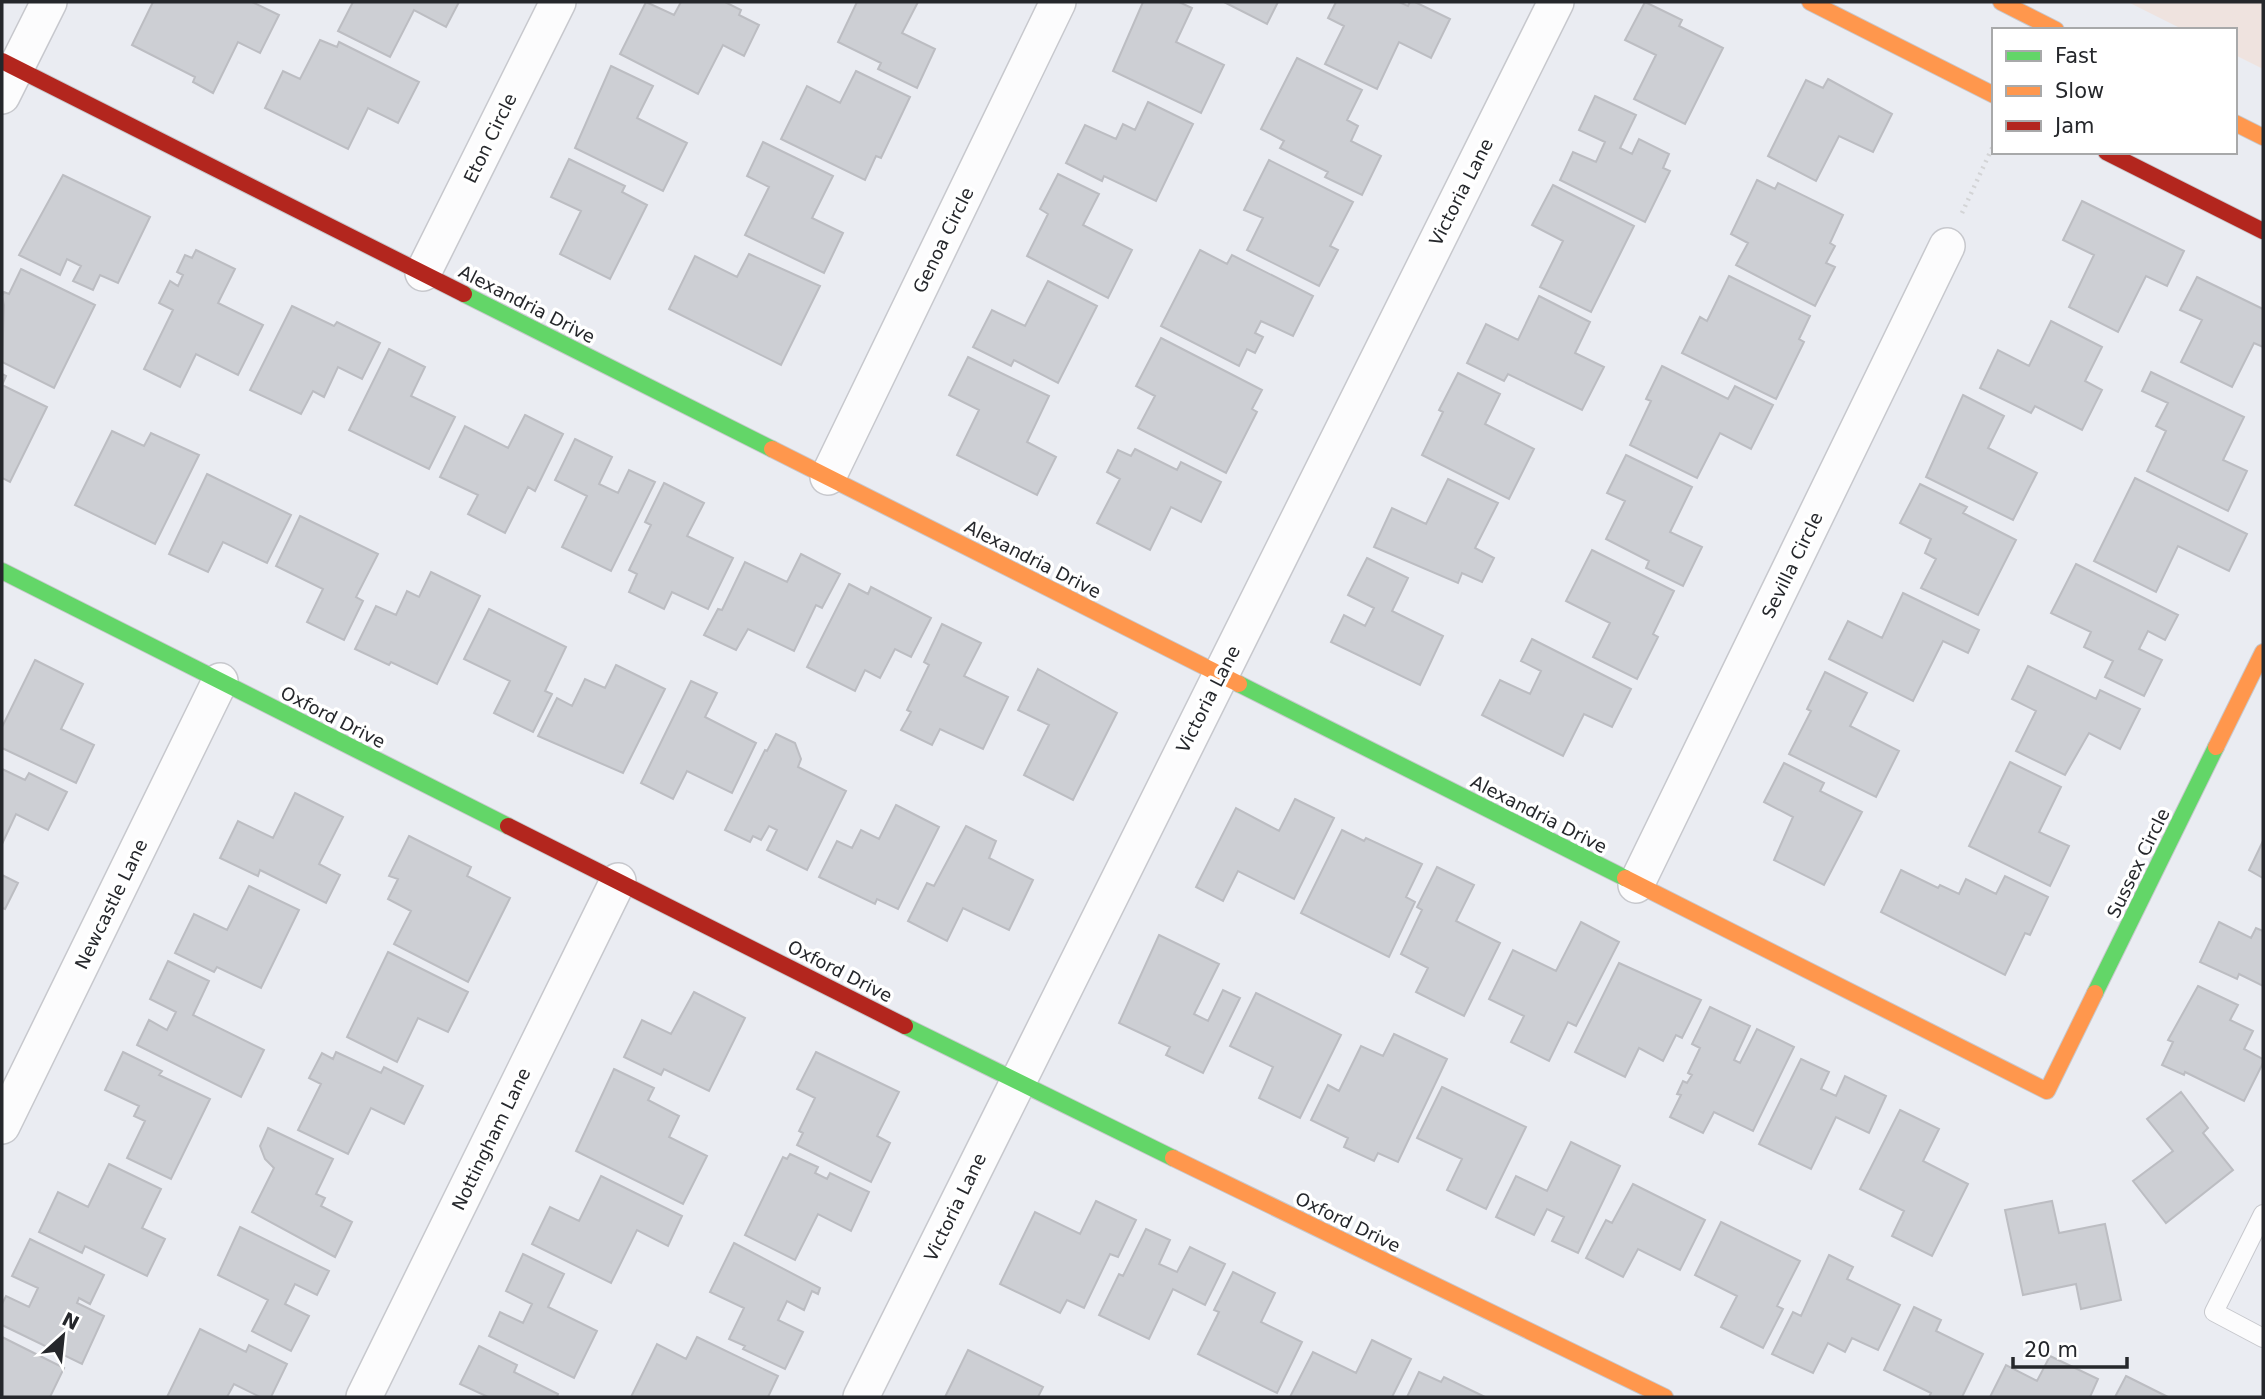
<svg xmlns="http://www.w3.org/2000/svg" width="2265" height="1399" font-family="'DejaVu Sans',sans-serif">
  <style>
    .commercial { fill: #efe3df }
    .building { fill: #cdcfd4; stroke: #bcbdc2; stroke-width: 2 }
    .lines { fill: none; stroke-linecap: round; stroke-linejoin: round }
    .lane-casing { stroke: #c7c8cd; stroke-width: 20 }
    .street-casing { stroke: #c7c8cd; stroke-width: 38 }
    .fast-casing { stroke: #c7c8cd; stroke-width: 18 }
    .slow-casing { stroke: #c7c8cd; stroke-width: 18 }
    .jam-casing { stroke: #c7c8cd; stroke-width: 18 }
    .path { stroke: #d3d4d6; stroke-width: 4.5; stroke-dasharray: 2 5; stroke-linecap: butt }
    .lane { stroke: #fcfcfd; stroke-width: 18 }
    .street { stroke: #fcfcfd; stroke-width: 35 }
    .fast { stroke: #63d668; stroke-width: 16 }
    .slow { stroke: #ff974d; stroke-width: 16 }
    .jam { stroke: #b3261e; stroke-width: 16 }
    .labels { text-anchor: middle; dominant-baseline: central; stroke-width: 7; stroke-linejoin: round; paint-order: stroke }
    .street-label { font-size: 18px; fill: #25272b; stroke: #fff }
  </style>
  <rect width="100%" height="100%" fill="#eaecf2"/>
  <path class="commercial" d="M2128,2H2263V69L2235,55V30H2184Z"/>
  <path class="building" d="M153,2H252L279,15L260,53L238,42L213,93L193,82L195,77L132,45Z
    M353,2H459L446,27L414,10L390,57L338,31Z
    M646,2L674,15L681,2H725L741,10L739,15L759,25L744,56L723,45L698,94L620,54Z
    M857,2H918L902,33L935,49L917,88L878,69L881,63L838,42Z
    M1143,2H1179L1192,8L1176,42L1224,65L1201,113L1113,71Z
    M1224,2H1278L1267,24Z
    M1336,2H1399L1408,6L1410,2H1415L1450,19L1431,58L1399,42L1377,89L1325,64L1344,26L1328,18Z
    M1645,2L1682,20L1679,26L1723,48L1685,124L1634,99L1656,55L1625,40Z
    M320,40L337,47L339,42L419,82L398,123L368,108L348,149L265,108L283,71L300,79Z
    M1297,58L1362,90L1347,120L1358,126L1351,141L1381,156L1362,195L1325,177L1328,172L1280,148L1284,141L1261,129Z
    M611,66L653,86L637,118L687,143L663,191L575,148Z
    M856,71L910,97L881,158L876,156L865,180L781,139L807,86L840,103Z
    M1828,79L1892,114L1873,152L1839,136L1816,181L1768,156L1806,80L1823,88Z
    M1595,96L1636,115L1620,148L1632,154L1639,139L1669,154L1663,168L1670,171L1645,222L1560,180L1573,152L1596,162L1605,142L1579,130Z
    M1148,102L1193,124L1156,201L1104,176L1102,181L1066,163L1085,125L1116,139L1123,124L1135,130Z
    M763,142L833,176L812,218L843,233L824,273L745,235L769,187L747,176Z
    M569,159L625,186L622,192L647,205L610,279L560,254L581,211L551,197Z
    M1269,160L1353,202L1330,246L1338,250L1319,286L1247,250L1263,218L1244,210Z
    M1058,174L1099,194L1083,225L1132,250L1108,298L1027,256L1048,214L1040,209Z
    M63,175L150,217L118,283L100,275L93,290L73,281L81,266L67,259L60,275L19,255Z
    M1757,180L1775,189L1778,183L1843,215L1830,243L1835,246L1826,263L1835,267L1815,306L1736,265L1748,243L1731,234Z
    M1553,185L1634,226L1591,312L1540,287L1563,241L1532,225Z
    M2082,201L2184,251L2167,286L2146,276L2118,332L2069,307L2094,255L2063,240Z
    M196,250L235,269L218,303L263,325L238,375L196,354L180,387L144,369L173,310L159,303L170,281L178,286L183,275L177,272L185,255L192,258Z
    M1200,250L1227,264L1232,255L1313,296L1293,336L1261,321L1255,333L1263,337L1255,353L1247,349L1239,366L1161,326Z
    M749,254L820,286L781,365L669,309L695,256L737,277Z
    M21,269L95,305L54,388L2,362L4,305L2,296L4,292L9,294Z
    M1729,276L1810,316L1799,339L1804,342L1776,399L1682,353L1700,317L1707,321Z
    M2197,277L2263,309V347L2254,343L2232,387L2181,362L2202,320L2180,310Z
    M1048,281L1097,306L1058,383L1014,360L1011,366L973,347L992,310L1025,326Z
    M1539,296L1590,322L1575,353L1604,367L1582,410L1508,374L1504,381L1467,363L1486,324L1518,340Z
    M292,306L334,326L337,322L380,343L362,379L338,367L324,397L313,391L301,414L250,390Z
    M2051,321L2102,347L2085,381L2102,390L2082,430L2035,406L2031,413L1980,388L1998,350L2029,366Z
    M1161,338L1262,390L1252,409L1257,412L1226,473L1138,428L1155,396L1136,386Z
    M389,349L425,367L411,396L455,417L429,469L349,430Z
    M968,357L1049,396L1027,442L1056,457L1037,495L957,455L979,410L949,395Z
    M1662,366L1728,399L1735,386L1773,405L1751,449L1720,433L1697,478L1630,445L1651,401L1646,399Z
    M2151,372L2244,417L2223,460L2247,471L2228,511L2147,471L2166,431L2156,426L2168,403L2142,391Z
    M1458,373L1500,394L1485,424L1534,449L1509,499L1422,455L1443,412L1439,410Z
    M2,374L6,376L2,385L47,407L10,482L2,478Z
    M1963,395L2004,416L1988,448L2037,473L2013,520L1926,477Z
    M525,415L563,434L535,491L528,487L505,533L468,514L478,495L440,477L465,426L508,448Z
    M112,431L144,446L151,433L199,455L155,544L75,505Z
    M575,439L612,457L599,484L618,493L629,470L655,482L611,571L562,547L587,496L555,480Z
    M1135,449L1177,470L1181,462L1221,482L1201,522L1171,507L1150,550L1097,523L1120,479L1107,472L1118,450L1131,456Z
    M1626,455L1692,487L1670,532L1702,547L1683,586L1646,568L1649,561L1606,539L1625,501L1607,493Z
    M207,474L291,515L267,563L223,542L208,572L169,554Z
    M2135,478L2247,534L2229,571L2178,546L2156,592L2094,561Z
    M1448,479L1498,503L1475,548L1494,558L1482,582L1462,573L1458,583L1374,547L1392,508L1426,524Z
    M664,483L704,503L687,536L733,558L708,609L672,592L664,609L629,592L637,574L629,570L651,525L645,522Z
    M1920,484L1967,507L1963,513L2016,540L1978,615L1921,588L1936,559L1925,553L1931,539L1900,523Z
    M300,516L378,554L356,597L363,601L344,640L307,622L323,589L276,566Z
    M1592,550L1674,591L1653,634L1658,637L1637,679L1593,657L1610,623L1566,601Z
    M801,554L840,574L822,608L816,605L794,651L748,629L736,650L704,635L718,609L722,610L745,562L787,582Z
    M1367,558L1408,578L1392,611L1443,636L1420,685L1331,642L1344,615L1365,626L1374,608L1348,595Z
    M2076,564L2178,615L2165,640L2148,631L2139,649L2162,660L2144,696L2105,677L2113,661L2084,647L2091,632L2051,613Z
    M431,572L480,596L437,684L391,662L389,665L355,649L376,606L396,615L407,591L419,597Z
    M849,584L868,594L871,587L931,618L911,657L895,649L880,678L865,670L855,691L807,667Z
    M1903,593L1979,630L1968,653L1943,641L1913,701L1829,659L1848,621L1882,638Z
    M489,609L566,647L545,691L552,694L533,732L494,713L510,681L464,659Z
    M942,624L981,643L964,676L1008,697L983,749L940,729L932,745L901,730L911,712L907,710L929,665L924,662Z
    M1532,639L1631,689L1612,727L1584,714L1563,756L1482,715L1500,680L1530,694L1541,671L1521,661Z
    M35,660L83,684L61,729L94,745L76,783L2,748V727Z
    M616,665L665,689L623,773L538,736L557,698L572,706L585,679L605,688Z
    M2028,666L2096,699L2100,690L2140,709L2120,749L2089,733L2065,775L2016,751L2036,711L2012,699Z
    M1038,669L1117,713L1073,800L1024,775L1049,725L1018,710Z
    M1825,672L1867,693L1850,726L1899,751L1876,797L1789,754L1811,711L1807,709Z
    M691,681L717,693L705,717L756,743L732,793L687,771L673,799L641,783Z
    M776,734L795,743L801,759L798,767L846,791L807,870L767,850L777,830L769,826L761,840L753,836L750,842L725,830L765,750L767,751Z
    M2010,762L2061,787L2039,832L2069,846L2050,886L1969,846Z
    M1784,763L1824,783L1820,791L1862,812L1824,885L1774,860L1793,817L1764,802Z
    M2,769L25,780L29,773L67,792L48,830L16,814L2,844Z
    M295,793L343,817L319,864L340,875L326,903L260,870L258,876L220,858L238,821L273,838Z
    M1295,799L1334,818L1294,899L1238,871L1223,901L1196,887L1236,808L1279,831Z
    M896,805L939,827L898,909L877,899L875,904L819,877L837,841L852,848L861,830L879,839Z
    M966,826L996,841L989,858L1033,880L1009,930L963,908L947,941L908,921L927,883L934,886Z
    M1342,830L1364,841L1366,838L1422,864L1406,897L1415,902L1389,957L1301,913Z
    M409,836L471,867L467,876L510,898L468,982L394,944L411,911L388,899L398,879L389,876Z
    M2263,841V878L2249,870Z
    M1437,867L1474,885L1456,921L1500,943L1464,1016L1416,992L1428,968L1401,954L1422,910L1417,907Z
    M1901,870L1938,888L1940,885L1959,894L1966,879L1996,894L2005,876L2048,897L2030,935L2025,933L2005,975L1881,912Z
    M2,875L18,883L5,909L2,908Z
    M249,886L299,910L261,988L217,967L214,972L175,953L194,914L227,930Z
    M1581,922L1619,942L1576,1026L1568,1022L1549,1061L1511,1042L1524,1016L1489,999L1513,950L1556,971Z
    M2219,922L2251,938L2256,928L2263,931V986L2239,974L2237,979L2200,962Z
    M1159,935L1219,964L1194,1014L1208,1021L1223,990L1240,998L1203,1073L1166,1055L1170,1047L1119,1023Z
    M388,952L468,992L448,1032L418,1018L397,1062L347,1037Z
    M168,961L209,981L193,1015L264,1050L241,1097L137,1045L149,1020L167,1030L176,1012L150,999Z
    M1619,963L1701,1000L1682,1038L1676,1035L1663,1061L1639,1048L1625,1077L1575,1052Z
    M2198,986L2238,1005L2230,1020L2253,1031L2244,1049L2263,1059V1063L2244,1101L2185,1072L2184,1075L2162,1065L2173,1042L2168,1040Z
    M694,992L745,1018L709,1091L664,1069L661,1075L624,1057L642,1020L671,1034Z
    M1256,993L1341,1035L1300,1118L1259,1098L1273,1067L1230,1046Z
    M1710,1007L1750,1026L1734,1060L1740,1063L1757,1029L1794,1047L1753,1131L1714,1112L1703,1133L1670,1117L1681,1095L1677,1094L1683,1081L1687,1083L1692,1075L1688,1073L1700,1048L1692,1044Z
    M1394,1034L1447,1059L1398,1162L1378,1153L1374,1161L1344,1147L1348,1138L1311,1120L1328,1085L1339,1091L1361,1046L1383,1056Z
    M123,1052L162,1071L159,1075L210,1099L171,1179L127,1158L145,1121L134,1116L139,1106L105,1090Z
    M336,1052L381,1073L384,1067L423,1086L404,1124L371,1108L348,1154L298,1130L321,1084L309,1078L322,1053L333,1059Z
    M816,1052L899,1092L877,1136L890,1143L871,1182L797,1145L803,1133L799,1131L815,1098L797,1089Z
    M1801,1059L1829,1072L1821,1089L1836,1096L1845,1076L1886,1096L1869,1133L1836,1117L1811,1169L1759,1144Z
    M614,1069L654,1088L648,1100L679,1116L669,1137L707,1156L683,1204L576,1151Z
    M1442,1087L1526,1127L1486,1209L1447,1190L1462,1159L1417,1138Z
    M2181,1092L2208,1128L2203,1133L2233,1170L2166,1223L2133,1181L2173,1151L2147,1119Z
    M1900,1110L1939,1129L1923,1161L1968,1184L1932,1256L1892,1236L1904,1211L1860,1189Z
    M268,1128L333,1159L316,1194L325,1198L321,1206L352,1222L335,1257L252,1212L274,1168L265,1159L260,1146Z
    M1571,1142L1620,1166L1578,1253L1552,1241L1564,1217L1547,1209L1534,1235L1496,1217L1516,1176L1547,1191Z
    M790,1154L818,1167L815,1173L827,1179L830,1173L869,1192L851,1231L818,1214L795,1260L745,1235L783,1157L787,1159Z
    M109,1164L161,1189L142,1228L165,1239L147,1276L85,1246L82,1253L39,1232L58,1192L88,1207Z
    M601,1176L682,1216L668,1246L637,1230L611,1283L532,1244L550,1207L579,1221Z
    M1633,1184L1705,1220L1680,1270L1638,1249L1623,1277L1586,1258L1606,1220L1612,1223Z
    M1096,1201L1136,1220L1118,1257L1110,1254L1084,1308L1067,1300L1060,1313L1000,1284L1035,1212L1080,1234Z
    M2052,1201L2059,1233L2105,1224L2121,1300L2081,1309L2076,1284L2023,1295L2005,1210Z
    M1721,1222L1800,1261L1777,1306L1783,1309L1763,1348L1721,1327L1737,1296L1695,1275Z
    M240,1227L329,1271L317,1295L295,1284L285,1304L309,1316L291,1351L252,1331L268,1300L218,1275Z
    M1146,1229L1170,1240L1159,1264L1177,1272L1190,1247L1225,1264L1205,1305L1173,1289L1149,1339L1099,1315L1119,1274L1123,1276Z
    M30,1239L104,1275L90,1304L79,1298L77,1303L104,1316L82,1364L2,1325V1304L6,1296L29,1307L38,1288L12,1276Z
    M734,1243L820,1288L818,1294L812,1291L804,1310L787,1301L778,1320L803,1332L785,1369L743,1349L745,1346L729,1339L744,1308L710,1292Z
    M523,1254L564,1274L548,1307L597,1331L574,1378L489,1336L500,1312L523,1323L532,1304L506,1291Z
    M1829,1255L1853,1267L1847,1279L1900,1305L1878,1350L1852,1338L1845,1352L1828,1343L1813,1373L1772,1354L1793,1312L1801,1316Z
    M1233,1272L1275,1293L1261,1322L1302,1342L1277,1393L1198,1354L1219,1312L1214,1310Z
    M1914,1307L1941,1320L1936,1331L1983,1354L1962,1397H1929L1931,1393L1884,1370Z
    M200,1329L246,1352L249,1345L287,1364L271,1397H260L234,1384L227,1397H167Z
    M2,1337L64,1368L50,1397H2Z
    M697,1337L778,1376L768,1397H631L657,1344L686,1359Z
    M1372,1340L1411,1359L1392,1397H1290L1313,1352L1356,1373Z
    M479,1346L517,1365L514,1372L558,1394L557,1397H488L460,1384Z
    M968,1350L1043,1387L1038,1397H945Z
    M2050,1356L2098,1379L2090,1397H1990L2006,1365L2037,1381Z
    M1419,1372L1441,1382L1444,1377L1485,1397H1407Z
    M2126,1376L2168,1397H2115Z"/>
  <g class="lines">
    <g class="lane-casing">
      <path id="lane" d="M2263,1214L2214,1312L2263,1338"/>
    </g>
    <g class="street-casing">
      <path id="street" d="M2,96L49,2
        M423,273L558,2
        M828,477L1058,2
        M1636,885L1947,246
        M2,1126L220,681
        M364,1397L618,881
        M861,1397L1556,2"/>
    </g>
    <g class="fast-casing">
      <path id="fast" d="M464,294L772,449
        M2,571L508,826
        M1239,684L1625,878
        M2095,993L2216,747
        M905,1026L1173,1158"/>
    </g>
    <g class="slow-casing">
      <path id="slow" d="M1810,2L1994,95
        M2001,2L2056,30
        M2235,123L2263,137
        M772,449L1239,684
        M2216,747L2263,652
        M1625,878L2047,1091L2095,993
        M1173,1158L1665,1397"/>
    </g>
    <g class="jam-casing">
      <path id="jam" d="M2,61L464,294
        M2106,152L2263,231
        M508,826L905,1026"/>
    </g>
    <path class="path" d="M1962,213L1993,146"/>
    <use href="#lane" class="lane"/>
    <use href="#street" class="street"/>
    <use href="#fast" class="fast"/>
    <use href="#slow" class="slow"/>
    <use href="#jam" class="jam"/>
  </g>
  <g class="labels">
    <g class="street-label">
      <text transform="translate(490 138) rotate(-64)">Eton Circle</text>
      <text transform="translate(1461 192) rotate(-63)">Victoria Lane</text>
      <text transform="translate(943 240) rotate(-64)">Genoa Circle</text>
      <text transform="translate(527 304) rotate(27)">Alexandria Drive</text>
      <text transform="translate(1033 559) rotate(27)">Alexandria Drive</text>
      <text transform="translate(1792 565) rotate(-64)">Sevilla Circle</text>
      <text transform="translate(1208 699) rotate(-63)">Victoria Lane</text>
      <text transform="translate(333 717) rotate(27)">Oxford Drive</text>
      <text transform="translate(1539 814) rotate(27)">Alexandria Drive</text>
      <text transform="translate(2138 863) rotate(-64)">Sussex Circle</text>
      <text transform="translate(111 904) rotate(-64)">Newcastle Lane</text>
      <text transform="translate(840 971) rotate(27)">Oxford Drive</text>
      <text transform="translate(491 1139) rotate(-64)">Nottingham Lane</text>
      <text transform="translate(955 1207) rotate(-64)">Victoria Lane</text>
      <text transform="translate(1348 1222) rotate(26)">Oxford Drive</text>
    </g>
  </g>
  <rect width="2265" height="1399" fill="none" stroke="#25272b" stroke-width="7"/>
  <rect x="1992" y="28" width="245" height="126" fill="#ffffff" stroke="#a8a9aa" stroke-width="2"/>
  <rect x="2006" y="51" width="35" height="10" fill="#63d668" stroke="#a8a9aa" stroke-width="2"/>
  <text x="2055" y="63" font-size="21" fill="#25272b">Fast</text>
  <rect x="2006" y="86" width="35" height="10" fill="#ff974d" stroke="#a8a9aa" stroke-width="2"/>
  <text x="2055" y="98" font-size="21" fill="#25272b">Slow</text>
  <rect x="2006" y="121" width="35" height="10" fill="#b3261e" stroke="#a8a9aa" stroke-width="2"/>
  <text x="2055" y="133" font-size="21" fill="#25272b">Jam</text>
  <g transform="translate(63 1336) rotate(27)" stroke="#ffffff" stroke-width="5" paint-order="stroke">
  <path d="M0-5L12 26L0 18L-12 26Z" fill="#25272b"/>
  <text y="-10" font-size="19" font-weight="bold" text-anchor="middle" fill="#25272b">N</text>
  </g>
  <path d="M2013 1357v10h114v-10" fill="none" stroke="#25272b" stroke-width="3.5"/>
  <text x="2024" y="1357" font-size="21" fill="#25272b" stroke="#ffffff" stroke-width="5" paint-order="stroke">20 m</text>
</svg>
